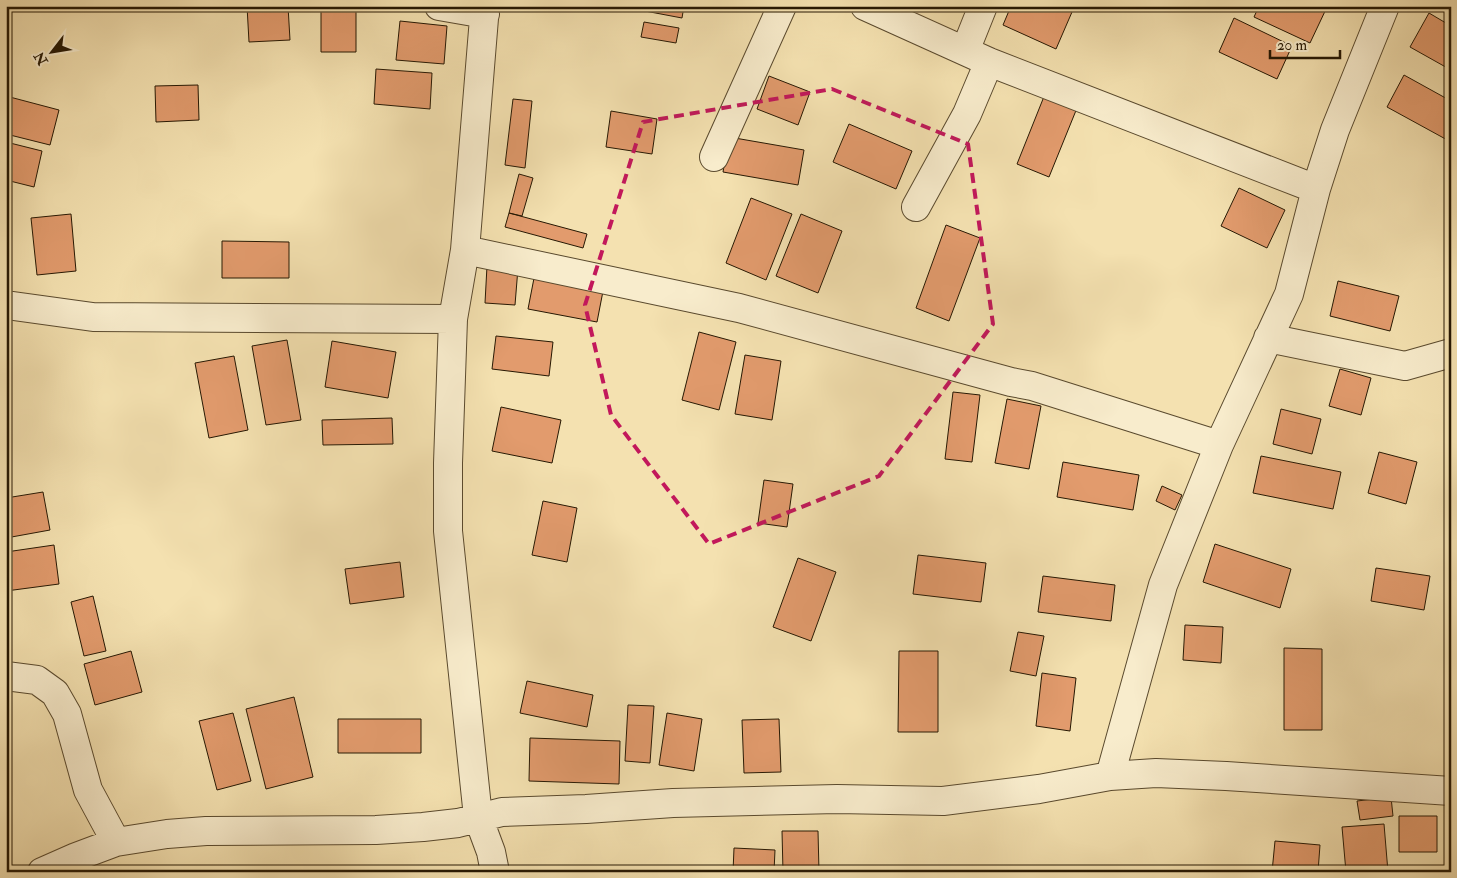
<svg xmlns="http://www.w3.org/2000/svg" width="1457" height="878" font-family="'IM FELL Double Pica',serif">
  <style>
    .building { fill: #e29b6d; stroke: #261803 }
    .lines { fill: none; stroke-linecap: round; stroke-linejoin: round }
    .minor-casing { stroke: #5a4a2e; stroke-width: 30 }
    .minor { stroke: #f8eccc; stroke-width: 28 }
    .marked { fill: none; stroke: #c2185b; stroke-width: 4; stroke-dasharray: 10 6; stroke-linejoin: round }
  </style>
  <rect width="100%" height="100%" fill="#f4e1b0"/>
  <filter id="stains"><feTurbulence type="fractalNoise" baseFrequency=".004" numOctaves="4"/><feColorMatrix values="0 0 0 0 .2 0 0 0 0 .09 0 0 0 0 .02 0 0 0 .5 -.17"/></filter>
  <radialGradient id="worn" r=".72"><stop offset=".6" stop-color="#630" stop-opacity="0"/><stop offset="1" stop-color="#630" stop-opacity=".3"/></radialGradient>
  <path class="building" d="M247,6H288L290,40L249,42Z
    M321,6H356V52H321Z
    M646,6H684L682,18L645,11Z
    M1011,6H1060L1072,12L1056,49L1003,25Z
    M1259,6H1325L1327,7L1310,43L1254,17Z
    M1429,13L1451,26V70L1410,47Z
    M1234,18L1292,46L1277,79L1219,52Z
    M400,21L447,26L444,64L396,60Z
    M644,22L679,28L676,43L641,37Z
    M376,69L432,73L430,109L374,104Z
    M1404,75L1451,101V142L1387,107Z
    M769,76L810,92L798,125L757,109Z
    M198,85L199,120L156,122L155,86Z
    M1045,94L1077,108L1049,177L1017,164Z
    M6,96L59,110L50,145L6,134Z
    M513,99L532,101L525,168L505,165Z
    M611,111L657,119L652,154L606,147Z
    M849,124L912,151L896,189L833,162Z
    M729,137L804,150L798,185L723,172Z
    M6,142L42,151L34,187L6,180Z
    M519,174L533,178L522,216L509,213Z
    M1239,188L1285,210L1267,248L1221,226Z
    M751,198L792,214L766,280L726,263Z
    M509,213L587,234L583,248L505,227Z
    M71,214L76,271L37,275L31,218Z
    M801,214L842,231L818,293L776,276Z
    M946,225L980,238L949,321L916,308Z
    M222,241L289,242V278H222Z
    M487,266L518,268L515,305L485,303Z
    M535,273L604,286L597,322L528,309Z
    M1338,281L1399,296L1390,331L1330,316Z
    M699,332L736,342L719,410L682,400Z
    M496,336L553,342L549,376L492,369Z
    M287,340L301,420L266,425L252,346Z
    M332,341L396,352L388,398L325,387Z
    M745,355L781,361L772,420L735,414Z
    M234,356L248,430L209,438L195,363Z
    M1340,369L1371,378L1361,415L1329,406Z
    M953,392L980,395L972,462L945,459Z
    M1007,399L1041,406L1029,469L995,463Z
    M501,407L561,420L552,463L492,451Z
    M1281,409L1321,419L1312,454L1273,444Z
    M392,418L393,444L323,445L322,420Z
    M1379,452L1417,462L1406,504L1368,493Z
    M1261,456L1341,472L1333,509L1253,493Z
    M1063,462L1139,475L1133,510L1057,497Z
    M764,480L793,484L787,527L758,523Z
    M1162,486L1182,495L1175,510L1156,501Z
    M43,492L50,530L6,538V498Z
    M543,501L577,508L567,562L532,555Z
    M1215,544L1291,569L1280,608L1203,582Z
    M54,545L59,584L6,591V552Z
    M918,555L986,563L981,602L913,594Z
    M798,558L836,572L811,641L773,627Z
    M400,562L404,597L350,604L345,569Z
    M1376,568L1430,576L1424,610L1371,601Z
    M1043,576L1115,585L1111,621L1038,612Z
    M93,596L106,651L84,656L71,602Z
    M1185,625L1223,627L1221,663L1183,660Z
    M1018,632L1044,636L1036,676L1010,671Z
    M1284,648L1322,649V730H1284Z
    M131,651L142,692L95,705L84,664Z
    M899,651H938V732H898Z
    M1042,673L1076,678L1070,731L1036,726Z
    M527,681L593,695L587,727L520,713Z
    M294,697L313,777L266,789L246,709Z
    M628,705L654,706L650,763L625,761Z
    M233,713L251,781L217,790L199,721Z
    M667,713L702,719L694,771L659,765Z
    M338,719H421V753H338Z
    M779,719L781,772L744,773L742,720Z
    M530,738L620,741L619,784L529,781Z
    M1391,797L1393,816L1360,820L1357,801Z
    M1399,816H1437V852H1399Z
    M1384,824L1388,872H1346L1342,827Z
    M782,831H818L819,872H783Z
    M1275,841L1320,845L1318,872H1272Z
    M734,848L775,850L774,872H733Z"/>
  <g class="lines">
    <g class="minor-casing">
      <path id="minor" d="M439,6L485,14
        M485,6L465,250L453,319L448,463V531L478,817L491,852L495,872
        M865,6L989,62L1316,189
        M965,51L983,6
        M714,157L782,6
        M916,207L967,114L989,62
        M465,250L739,308L1011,382L1032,386L1219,445
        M6,305L93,317L453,319
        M1268,338L1405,366L1451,353
        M6,676L37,680L55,693L67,714L88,790L116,842
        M1110,776L1163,585L1219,445L1289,294L1316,189L1335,130L1385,6
        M42,872L76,857L116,842L167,834L206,831L376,830L423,827L458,823L502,812L586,809L673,803L837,799L943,801L1039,789L1110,776L1156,773L1226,776L1451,791"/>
    </g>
    <use href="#minor" class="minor"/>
  </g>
  <path class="marked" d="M832,89L968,144L993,324L879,476L709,544L611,415L585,305L643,122Z"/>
  <rect width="1457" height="878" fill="none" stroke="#f4e1b0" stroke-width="25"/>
  <rect x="8" y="8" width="1442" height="863" fill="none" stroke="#261803" stroke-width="2.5"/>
  <rect x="12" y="12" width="1432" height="853" fill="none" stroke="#261803"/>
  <g transform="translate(52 52) rotate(239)" stroke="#f8eccc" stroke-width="4" paint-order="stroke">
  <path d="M0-4L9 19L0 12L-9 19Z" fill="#261803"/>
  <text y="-8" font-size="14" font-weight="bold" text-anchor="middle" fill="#261803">N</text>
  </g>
  <path d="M1270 50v8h70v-8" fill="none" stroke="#261803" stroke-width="2.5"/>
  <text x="1277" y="50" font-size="15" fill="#261803" stroke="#f8eccc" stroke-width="4" paint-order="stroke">20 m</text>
  <rect width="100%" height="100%" filter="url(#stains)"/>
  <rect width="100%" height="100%" fill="url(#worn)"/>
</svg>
